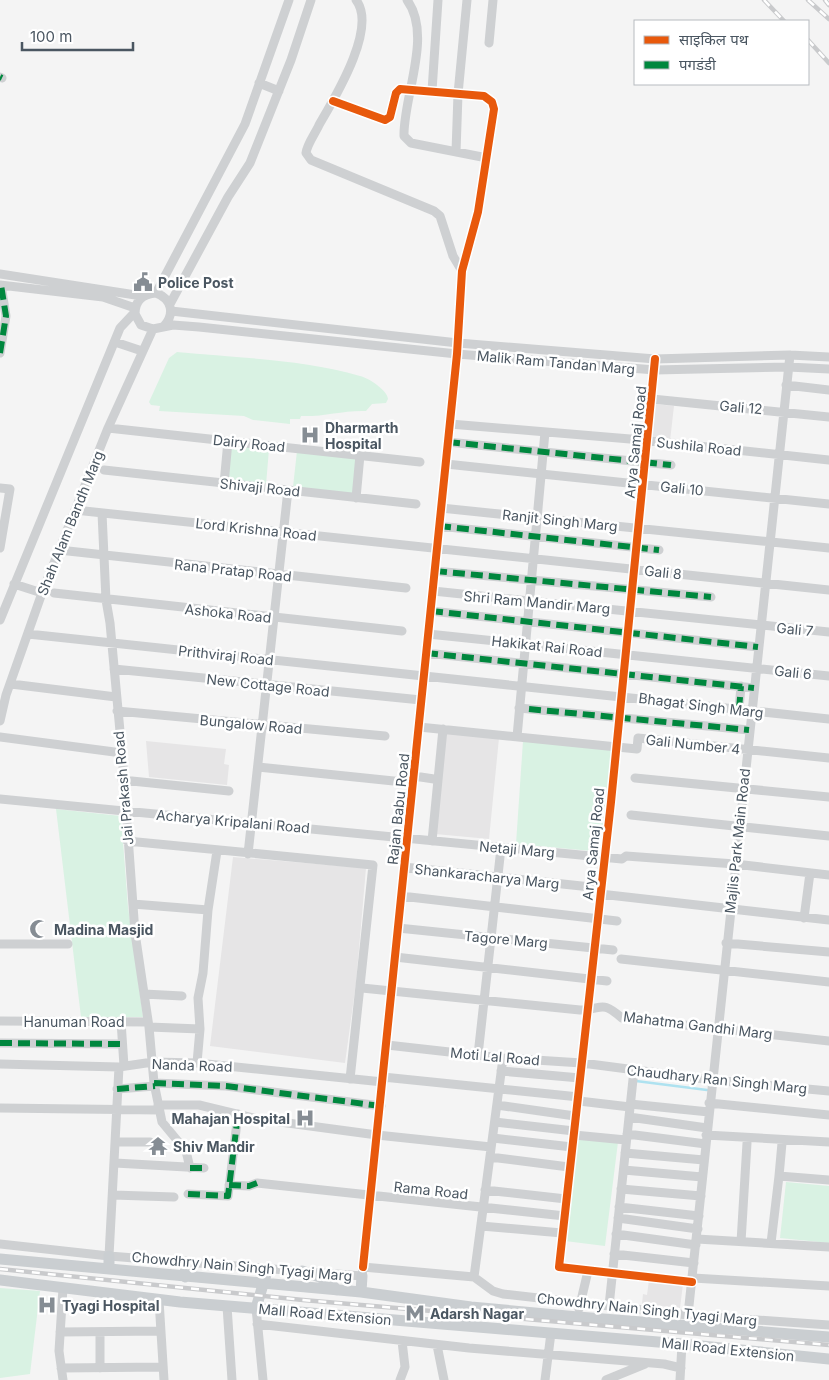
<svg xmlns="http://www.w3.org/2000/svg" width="829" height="1380" font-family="Inter,'Noto Sans Devanagari',sans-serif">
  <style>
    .education { fill: #e6e5e6 }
    .green { fill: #d9f2e3 }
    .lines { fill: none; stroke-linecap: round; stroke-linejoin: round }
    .stream { stroke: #aee2f0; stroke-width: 2.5 }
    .minor { stroke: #ced0d2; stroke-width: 9 }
    .major { stroke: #caced1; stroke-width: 11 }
    .rail-casing { stroke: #c9cacc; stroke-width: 4.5 }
    .rail { stroke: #fff; stroke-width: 2.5; stroke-dasharray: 8; stroke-linecap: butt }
    .quiet { stroke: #00873e; stroke-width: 6; stroke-dasharray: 12 6; stroke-linecap: butt }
    .cycleway-casing { stroke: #fff; stroke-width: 11 }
    .cycleway { stroke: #e8590c; stroke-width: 8 }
    .labels { text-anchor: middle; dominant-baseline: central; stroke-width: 5; stroke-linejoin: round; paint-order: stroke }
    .poi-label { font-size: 14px; font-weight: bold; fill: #4a5661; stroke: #fff; text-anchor: start }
    .street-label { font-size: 14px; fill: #4a5661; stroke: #fff }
  </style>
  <rect width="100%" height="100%" fill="#f4f4f4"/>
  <path class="education" d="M655,404L674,406L670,441L651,439Z
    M445,733L499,738L489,839L435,834Z
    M146,741L226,749L224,764L229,765L227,785L149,777Z
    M233,857L366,868L356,983L345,1063L210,1046Z
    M649,1280L683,1284L680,1308L642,1304L643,1294L647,1295Z"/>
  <path class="green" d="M177,352C238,358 302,359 360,376C369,378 388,391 388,399L386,403L372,404L366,411C344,410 323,417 301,416L300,419H290V424L253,420L244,416L159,411L160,406L151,405L149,402L169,358Z
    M230,445L269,449L266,485L226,481Z
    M297,451L357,458L353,494L293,487Z
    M523,741L612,750L600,846L592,845V851L516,844Z
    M56,809L121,816L128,907L143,1017H81Z
    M578,1137L618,1142L605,1246L565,1241Z
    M786,1182L829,1186V1243L780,1238Z
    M0,1288L40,1291L30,1374L0,1378Z"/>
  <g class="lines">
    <path class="stream" d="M636,1081L707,1090"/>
    <path class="minor" d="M356,0C378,28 334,99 319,125C315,134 307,144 306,153L311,160L434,211L440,216L453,256L462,271
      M407,0C433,35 403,97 404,136L411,143L487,158
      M489,43L493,0
      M0,77L2,78
      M259,83L279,91
      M432,91L438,0
      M333,101L385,120L390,117L396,93L400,89L484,96L492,102L494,109L478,212L462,271L457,354L363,1267
      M456,152L458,94L467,0
      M0,274L142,296
      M0,285L103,297L135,308
      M156,293L245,124L289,0
      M170,304L228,197L250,163L291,60L311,0
      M171,311L458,343L655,359L790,355L829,357
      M164,326C175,314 172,299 156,293C143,294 135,300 135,314L141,325L153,329L173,325L199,327L457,354L655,370L788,367L829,369
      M115,342L142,351
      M0,353L6,316L1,285
      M655,359L611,802L559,1267L692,1282
      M786,385L829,390
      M652,399L829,417
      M450,424L642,440L829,460
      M108,428L420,462
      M448,442L671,465
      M446,464L829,504
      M104,470L416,504
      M224,484L228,441
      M0,488L10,489L0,548
      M356,498L360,455
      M441,508L829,548
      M75,510L829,590
      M102,513L106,600L110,623L122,753L135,933L149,1027L154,1083L162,1122L186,1151L190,1168
      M439,526L659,550
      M59,550L406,588
      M435,571L711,597
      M14,584L42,593
      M433,591L829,632
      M54,593L402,631
      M431,611L758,647
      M0,620L120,328L135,312
      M28,634L829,719
      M428,634L829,676
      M426,653L754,688
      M114,669L421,700
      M11,684L116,697
      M519,708L749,730
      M739,709L741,686
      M117,711L385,736
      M0,721L6,695L42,593L108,428L153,329
      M419,727L637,749L638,738L829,758
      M0,737L122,753
      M517,737L545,432
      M258,767L413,783
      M414,776L434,779
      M635,778L829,797
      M122,780L229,791
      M0,799L622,859L626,856L735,864L829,875
      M631,815L829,836
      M127,841L373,865L350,1079
      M432,841L443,729
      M248,854L288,490
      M404,867L600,888
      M600,894L829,920
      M401,896L617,921
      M133,904L208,910
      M804,918L810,873
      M398,928L613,950
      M726,943L829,952
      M0,944H68
      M395,957L607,981
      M621,959L829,982
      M362,988L580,1010C603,1010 600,999 622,1018L829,1041
      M144,994L182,996
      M0,1021L148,1022
      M121,1021L124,1066
      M149,1027L200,1029
      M0,1043L122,1044
      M387,1045L503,1058L582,1063L712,1080L829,1091
      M478,1055L501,848
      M197,1063L200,1029L198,998L203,973L208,910L217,851
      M0,1064L119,1067L153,1062L197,1063L383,1082
      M501,1071L580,1078
      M383,1077L579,1097
      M154,1083L226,1086L381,1106
      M117,1089L155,1086
      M579,1101L630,1107
      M709,1103L829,1115
      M630,1104L709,1112
      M158,1105H199L258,1119L377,1135L491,1147
      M497,1105L575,1116
      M0,1108L159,1110
      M629,1117L707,1128
      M495,1122L574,1131
      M627,1134L706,1144
      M574,1135L626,1140
      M706,1135L829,1142
      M493,1138L572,1147
      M116,1142H150
      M625,1153L704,1160
      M490,1157L569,1167
      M115,1163L204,1168
      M624,1170L702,1177
      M779,1176L782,1143
      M229,1185L249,1186L257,1183L565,1216
      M621,1189L701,1196
      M485,1190L566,1199
      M188,1194L228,1196L238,1114
      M113,1195L174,1197
      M619,1207L699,1216
      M618,1218L698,1229
      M481,1226L562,1233
      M616,1234L696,1245
      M697,1239L829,1247
      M741,1242L747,1143
      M771,1243L779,1176L829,1180
      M0,1244L109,1256L362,1276L363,1267L474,1277L493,1291L503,1294L688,1315L829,1325
      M614,1254L694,1263
      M109,1256L119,1067
      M474,1277L503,1058
      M693,1278L829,1286
      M63,1288L59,1351L63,1380
      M159,1300L164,1380
      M227,1306L232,1380
      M609,1306L634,1070
      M256,1308L263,1380
      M579,1309L588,1271
      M688,1315L790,355
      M257,1324L469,1348L664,1364L681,1368
      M60,1332L161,1331
      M100,1333V1368
      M437,1345L444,1380
      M61,1368L163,1367
      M400,1380L405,1367L402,1341
      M545,1380L551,1333
      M606,1380L645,1364
      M680,1380L682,1344"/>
    <path class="major" d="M0,1259L361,1292L471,1307L578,1317L829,1337
      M109,1269V1256
      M302,1271L326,1279L337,1290
      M185,1277L186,1262
      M0,1280L180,1302L682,1344L829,1359
      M361,1292L362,1276
      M256,1308L268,1268"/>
    <g class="rail-casing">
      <path id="rail" d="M764,0L784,21
        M808,0L829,19
        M825,0L829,5
        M808,40L829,63
        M0,1269L303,1300L829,1345"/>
    </g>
    <use href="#rail" class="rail"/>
    <path class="quiet" d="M0,77L2,78
      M0,353L6,316L1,285
      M448,442L671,465
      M439,526L659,550
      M435,571L711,597
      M431,611L758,647
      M426,653L754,688
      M529,709L749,730
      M739,709L741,686
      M0,1043L122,1044
      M154,1083L226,1086L381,1106
      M117,1089L155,1086
      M190,1168H204
      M229,1185L249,1186L257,1183
      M188,1194L228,1196L238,1114"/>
    <g class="cycleway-casing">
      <path id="cycleway" d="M333,101L385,120L390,117L396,93L400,89L484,96L492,102L494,109L478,212L462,271L457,354L363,1267
        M655,359L611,802L559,1267L692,1282"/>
    </g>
    <use href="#cycleway" class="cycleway"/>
  </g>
  <defs>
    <g id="civic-bare" transform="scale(1.5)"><path d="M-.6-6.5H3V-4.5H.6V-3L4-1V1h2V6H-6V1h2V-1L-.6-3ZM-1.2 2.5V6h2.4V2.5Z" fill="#868d94" stroke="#fff" stroke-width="2.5" paint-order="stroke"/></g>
    <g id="hospital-bare" transform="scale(1.5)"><path d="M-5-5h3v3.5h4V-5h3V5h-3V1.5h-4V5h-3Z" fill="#868d94" stroke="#fff" stroke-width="2.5" paint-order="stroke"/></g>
    <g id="mosque-bare" transform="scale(1.5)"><path d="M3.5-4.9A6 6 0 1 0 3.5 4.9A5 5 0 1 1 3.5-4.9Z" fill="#868d94" stroke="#fff" stroke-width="2.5" paint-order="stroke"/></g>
    <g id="temple-bare" transform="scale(1.5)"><path d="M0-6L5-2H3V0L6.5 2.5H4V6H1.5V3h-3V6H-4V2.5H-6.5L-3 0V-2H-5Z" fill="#868d94" stroke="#fff" stroke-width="2.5" paint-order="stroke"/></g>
    <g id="metro-bare" transform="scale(1.5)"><path d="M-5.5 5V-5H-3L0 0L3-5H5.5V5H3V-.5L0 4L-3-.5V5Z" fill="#868d94" stroke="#fff" stroke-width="2.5" paint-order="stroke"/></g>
  </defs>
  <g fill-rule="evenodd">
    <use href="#civic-bare" x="143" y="282"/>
    <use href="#hospital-bare" x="310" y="435"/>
    <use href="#mosque-bare" x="39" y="929"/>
    <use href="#hospital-bare" x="305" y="1118"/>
    <use href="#temple-bare" x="158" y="1146"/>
    <use href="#hospital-bare" x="47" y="1305"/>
    <use href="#metro-bare" x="415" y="1313"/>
  </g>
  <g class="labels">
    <g class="poi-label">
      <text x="158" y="282">Police Post</text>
      <text x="325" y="427">Dharmarth<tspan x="325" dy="16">Hospital</tspan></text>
      <text x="54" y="929">Madina Masjid</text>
      <text x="290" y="1118" text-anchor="end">Mahajan Hospital</text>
      <text x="173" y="1146">Shiv Mandir</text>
      <text x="62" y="1305">Tyagi Hospital</text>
      <text x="430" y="1313">Adarsh Nagar</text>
    </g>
    <g class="street-label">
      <text transform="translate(556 362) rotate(5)">Malik Ram Tandan Marg</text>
      <text transform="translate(741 407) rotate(5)">Gali 12</text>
      <text transform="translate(635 442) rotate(-84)">Arya Samaj Road</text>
      <text transform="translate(249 443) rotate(6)">Dairy Road</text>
      <text transform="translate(699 446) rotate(6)">Sushila Road</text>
      <text transform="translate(260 487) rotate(6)">Shivaji Road</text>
      <text transform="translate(682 488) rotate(6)">Gali 10</text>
      <text transform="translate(560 520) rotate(6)">Ranjit Singh Marg</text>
      <text transform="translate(70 523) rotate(-68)">Shah Alam Bandh Marg</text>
      <text transform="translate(256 529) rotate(6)">Lord Krishna Road</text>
      <text transform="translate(233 570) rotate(6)">Rana Pratap Road</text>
      <text transform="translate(663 572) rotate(6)">Gali 8</text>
      <text transform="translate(537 602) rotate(5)">Shri Ram Mandir Marg</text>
      <text transform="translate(228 613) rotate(6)">Ashoka Road</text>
      <text transform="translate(795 629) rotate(5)">Gali 7</text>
      <text transform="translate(547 646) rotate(6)">Hakikat Rai Road</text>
      <text transform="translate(226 655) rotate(6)">Prithviraj Road</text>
      <text transform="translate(793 672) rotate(6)">Gali 6</text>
      <text transform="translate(268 685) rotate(6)">New Cottage Road</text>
      <text transform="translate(701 705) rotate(7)">Bhagat Singh Marg</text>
      <text transform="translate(251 724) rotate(5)">Bungalow Road</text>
      <text transform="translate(693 744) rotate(6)">Gali Number 4</text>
      <text transform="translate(123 788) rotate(-95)">Jai Prakash Road</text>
      <text transform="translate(398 809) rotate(-84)">Rajan Babu Road</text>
      <text transform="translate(233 821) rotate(5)">Acharya Kripalani Road</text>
      <text transform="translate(737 841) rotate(-84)">Majlis Park Main Road</text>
      <text transform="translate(593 844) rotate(-84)">Arya Samaj Road</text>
      <text transform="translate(517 849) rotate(5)">Netaji Marg</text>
      <text transform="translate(487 876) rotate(6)">Shankaracharya Marg</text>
      <text transform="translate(506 939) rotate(5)">Tagore Marg</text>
      <text x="74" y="1021">Hanuman Road</text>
      <text transform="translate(698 1025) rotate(7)">Mahatma Gandhi Marg</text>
      <text transform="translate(495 1056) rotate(5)">Moti Lal Road</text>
      <text transform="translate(192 1065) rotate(2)">Nanda Road</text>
      <text transform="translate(717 1079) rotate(6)">Chaudhary Ran Singh Marg</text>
      <text transform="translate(431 1190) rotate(6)">Rama Road</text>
      <text transform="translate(242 1266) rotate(5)">Chowdhry Nain Singh Tyagi Marg</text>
      <text transform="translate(647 1309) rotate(6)">Chowdhry Nain Singh Tyagi Marg</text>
      <text transform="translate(325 1314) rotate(5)">Mall Road Extension</text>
      <text transform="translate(728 1349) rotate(6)">Mall Road Extension</text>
    </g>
  </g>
  <rect x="634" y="20" width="175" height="65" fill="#ffffff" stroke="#b7bbc0"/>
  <rect x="644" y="36" width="25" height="8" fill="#e8590c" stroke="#b7bbc0"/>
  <text x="679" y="45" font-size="15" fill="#4a5661">साइकिल पथ</text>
  <rect x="644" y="61" width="25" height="8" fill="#00873e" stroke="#b7bbc0"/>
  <text x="679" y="70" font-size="15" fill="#4a5661">पगडंडी</text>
  <path d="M22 42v8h111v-8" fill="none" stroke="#4a5661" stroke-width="2.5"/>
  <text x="30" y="42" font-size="15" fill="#4a5661" stroke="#ffffff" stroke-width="4" paint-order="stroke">100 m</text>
</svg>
